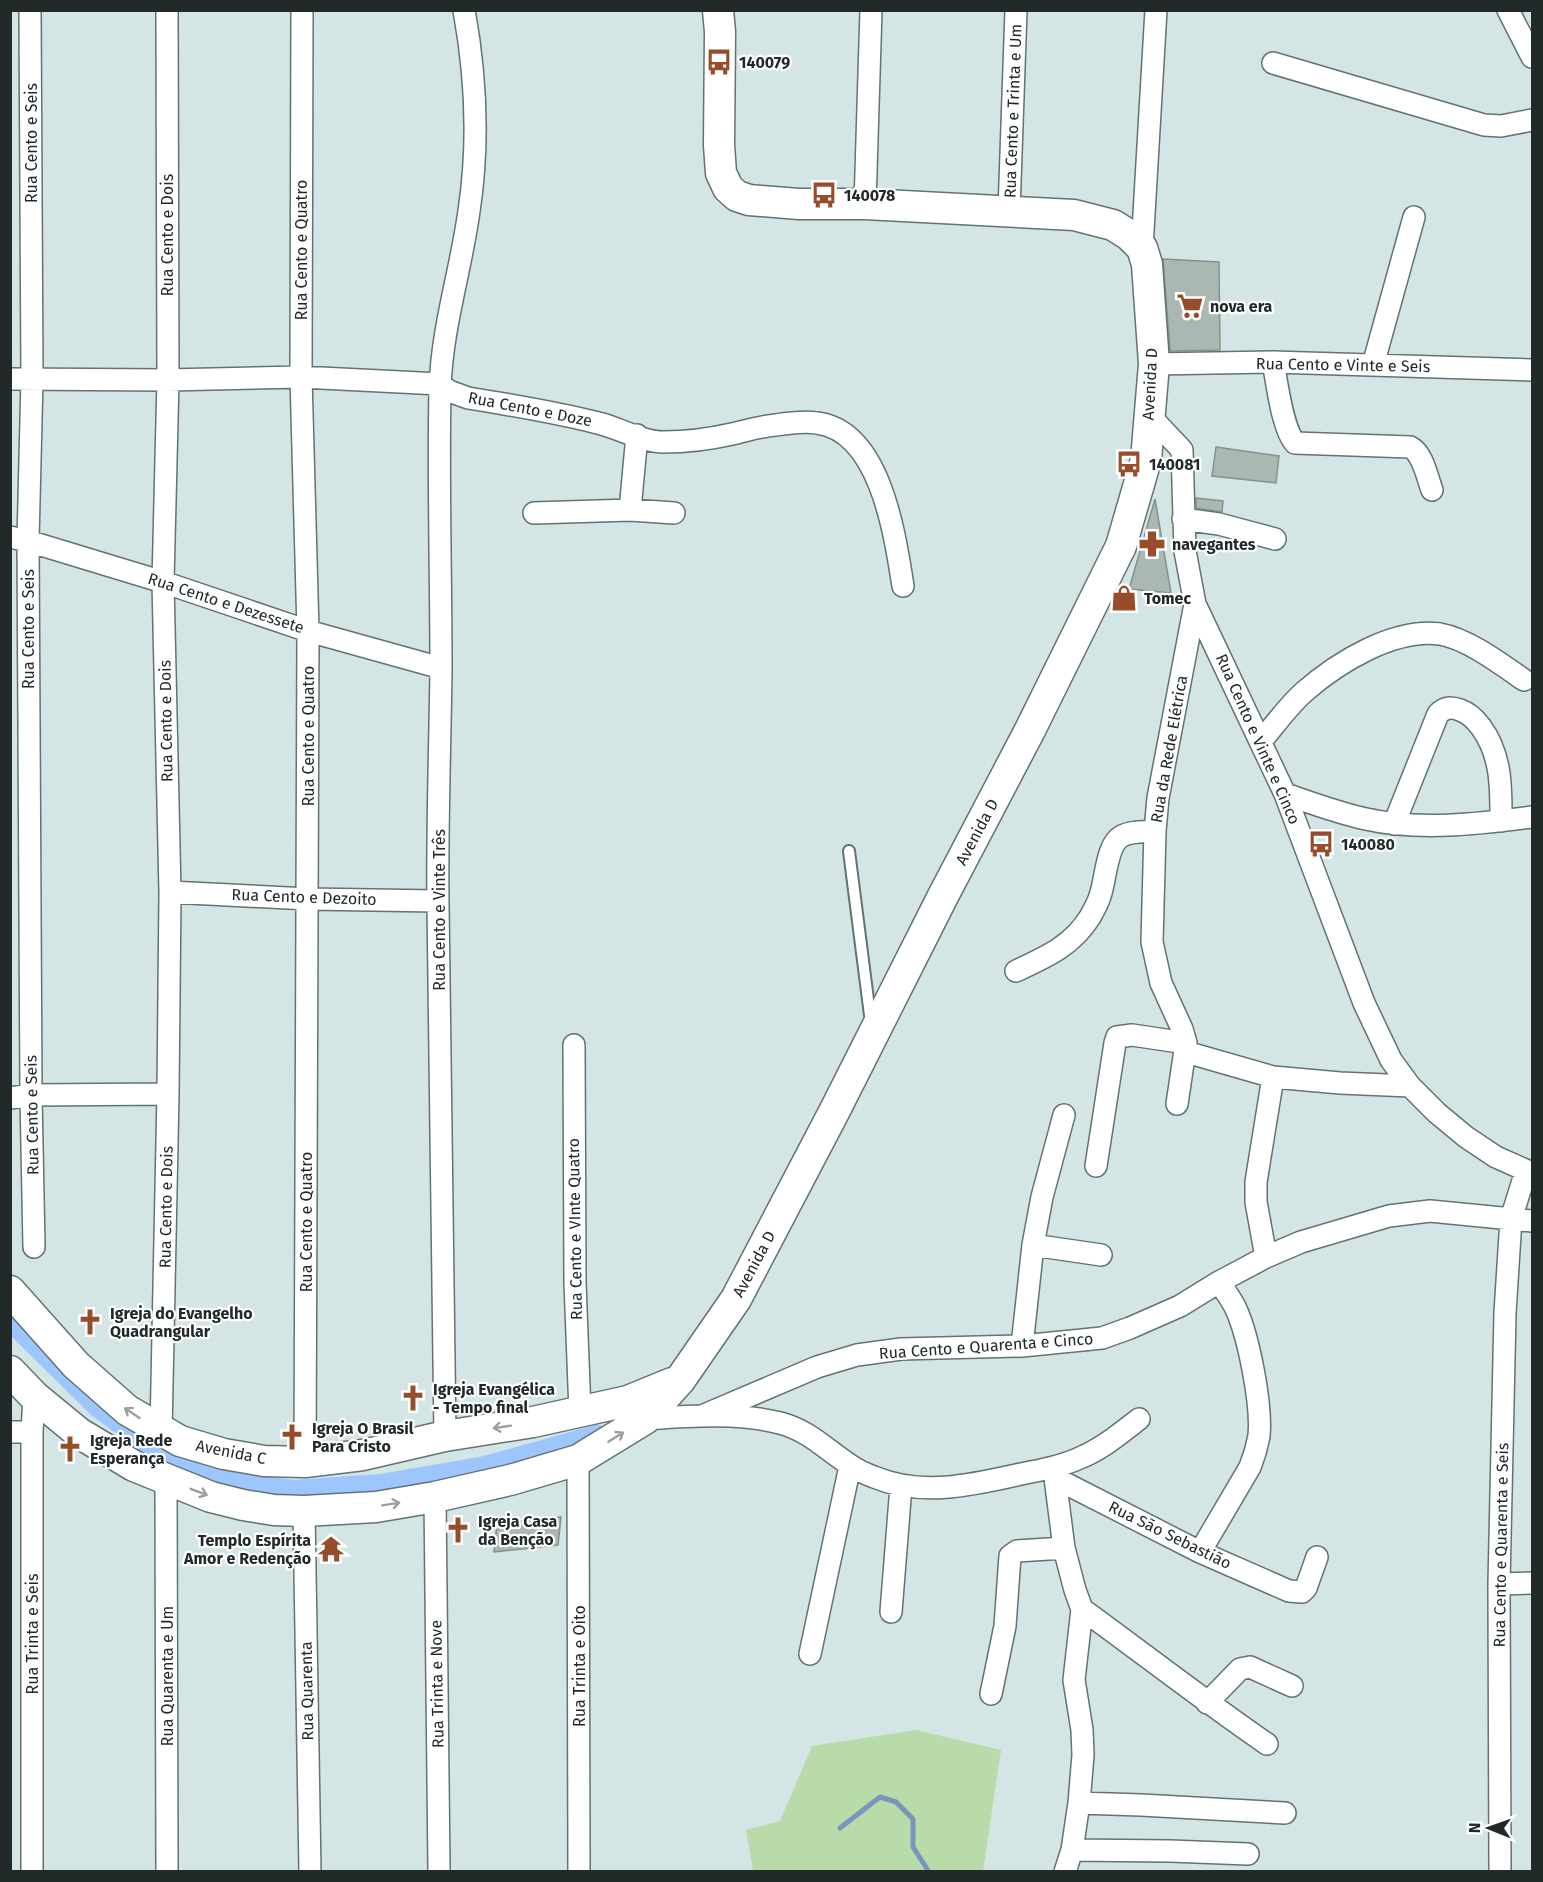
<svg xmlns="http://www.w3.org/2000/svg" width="1543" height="1882" font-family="'Fira Sans',sans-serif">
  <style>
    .green { fill: #b8dba9 }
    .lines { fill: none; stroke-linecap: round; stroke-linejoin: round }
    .stream { stroke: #7896be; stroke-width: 5 }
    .canal { stroke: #9dc5fe; stroke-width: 20 }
    .building { fill: #aab8b1; stroke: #84928c; stroke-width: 1.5 }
    .service-casing { stroke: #637272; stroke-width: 14 }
    .minor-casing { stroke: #637272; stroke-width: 24 }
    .secondary-casing { stroke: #637272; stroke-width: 33 }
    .service { stroke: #fff; stroke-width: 10 }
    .minor { stroke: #fff; stroke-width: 21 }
    .secondary { stroke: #fff; stroke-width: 30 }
    .oneway { stroke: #9c9f9f }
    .labels { text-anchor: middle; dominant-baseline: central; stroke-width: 4.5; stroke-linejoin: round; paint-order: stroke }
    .poi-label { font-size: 16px; font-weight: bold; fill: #222929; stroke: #fff; text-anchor: start }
    .street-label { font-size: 16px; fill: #222929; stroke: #fff }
  </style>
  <rect width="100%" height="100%" fill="#d3e5e5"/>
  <path class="green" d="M916,1730L1001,1750L983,1871H753L746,1830L780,1821L812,1746Z"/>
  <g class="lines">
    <path class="stream" d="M840,1828L880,1797L896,1802L913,1819V1847L929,1872"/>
    <path class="canal" d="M10,1321L96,1406L147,1444L235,1483L294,1490L380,1484L485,1466L597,1435"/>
  </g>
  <path class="building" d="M1163,259L1219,262L1220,350L1170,351Z
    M1216,447L1279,456L1276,483L1212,476Z
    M1196,498L1223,501L1222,512L1196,508Z
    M1155,499L1171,593L1129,589Z
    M561,1517L558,1545L494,1552L497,1523Z"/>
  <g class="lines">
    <g class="service-casing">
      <path id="service" d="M849,851L871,1023"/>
    </g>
    <g class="minor-casing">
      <path id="minor" d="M30,10L32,379L28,541L31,1095L34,1247
        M302,10L301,377L308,631L305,1462
        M1508,10L1532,57
        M1273,63L1484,125L1501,126L1532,120
        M865,204L871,10
        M1009,211L1016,10
        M1142,248L1156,10
        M1273,362C1277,382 1282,428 1295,443L1410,447C1423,453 1427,477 1432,490
        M1154,364L1273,362L1532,370
        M1373,365L1414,217
        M10,379L168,380L301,377L440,384L449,391L468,398C512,405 555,412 598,423C620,428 641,442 664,442C686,442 710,439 732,434C746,431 761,426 776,425C789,423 804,421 817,423C881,431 895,536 903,586
        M1149,415L1182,450L1185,551L1195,604L1285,794L1364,1003L1391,1060L1410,1086L1437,1113L1466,1137L1496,1157L1532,1173
        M630,510L637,435
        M534,513L630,510L674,513
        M1183,519L1219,524L1275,539
        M10,537L28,541L163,582L308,631L441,668
        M1261,741C1275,725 1288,706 1304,692C1337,663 1393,628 1440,634C1468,639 1501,664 1524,680
        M1285,794C1312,803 1338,813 1366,819C1419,831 1478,824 1532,817
        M1394,824L1438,714C1445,707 1451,707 1460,710C1469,713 1475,719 1481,727C1502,756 1501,788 1501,821
        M170,892L308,899L437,901
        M1016,971C1046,957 1072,946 1090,917C1094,910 1098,903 1100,896C1106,880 1106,844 1122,836C1131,831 1145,832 1155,831
        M574,1045L575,1283L580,1412
        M1186,1052L1273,1077L1340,1083L1410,1086
        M10,1098L31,1095L168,1094
        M1177,1104L1186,1043L1182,1029L1161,983L1152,942L1155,831L1158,798L1195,604
        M1096,1166L1115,1043L1117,1037L1132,1035L1186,1043
        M1033,1245L1101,1255
        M1266,1257L1256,1202V1182L1273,1077
        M1022,1346L1033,1245L1042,1197L1064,1115
        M702,1416L817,1367L857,1355L901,1349L1022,1346L1102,1338L1130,1328L1180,1306L1219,1282L1266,1257L1301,1242L1389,1216L1430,1211L1532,1221
        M645,1419C689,1416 737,1412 780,1423C810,1431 825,1449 850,1465C857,1470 866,1474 874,1477C922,1497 972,1485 1021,1474C1042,1470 1063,1466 1082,1457C1103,1448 1121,1433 1139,1419
        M10,1432H32
        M161,1432L168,1094L170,892L163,582L168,380L167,10
        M445,1436C442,1259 439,1082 438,905C437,826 440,747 441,668C441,574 438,481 440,388C442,327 461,270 469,211C479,145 476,76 464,10
        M578,1460L579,1872
        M1053,1467L1055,1478L1200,1552L1289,1591L1302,1592L1306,1588L1317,1557
        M1055,1478L1064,1548L1075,1590L1082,1609L1074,1680L1082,1730L1083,1755L1079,1803L1072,1850L1065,1872
        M166,1480L167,1872
        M435,1497L439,1872
        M304,1511L310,1872
        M1200,1552L1250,1467C1254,1457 1257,1447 1259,1436C1262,1405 1249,1338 1236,1309C1232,1300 1225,1291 1219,1282
        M1499,1584L1532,1583
        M1082,1609C1144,1654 1204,1701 1267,1744
        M891,1612L901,1486
        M810,1654L850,1466
        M991,1694L1005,1626L1010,1556L1017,1551L1064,1548
        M1207,1703L1240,1669L1250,1667L1292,1686
        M1079,1803L1141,1805L1285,1813
        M1072,1850L1170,1851L1248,1854
        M32,1872V1432L34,1396
        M1500,1872L1499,1584L1505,1313L1511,1219L1526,1171"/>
    </g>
    <g class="secondary-casing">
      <path id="secondary" d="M10,1291L76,1365L127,1410L180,1441L224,1454L264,1461L305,1462L363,1455L445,1436L533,1422L628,1401L672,1383
        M10,1371L34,1396L79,1433L134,1466L211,1497L243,1505L274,1510L304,1511L376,1507L435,1497L510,1480L578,1460L645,1419L680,1380L736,1299L835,1110L943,896L1030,730L1121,546L1146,460L1154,364L1147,264L1142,248L1129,235L1113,225L1074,215L865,204H799L749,200L737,196L728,188L721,173L719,145L720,32L718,10"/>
    </g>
    <use href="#service" class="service"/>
    <use href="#minor" class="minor"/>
    <use href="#secondary" class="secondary"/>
  </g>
  <defs><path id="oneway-shaft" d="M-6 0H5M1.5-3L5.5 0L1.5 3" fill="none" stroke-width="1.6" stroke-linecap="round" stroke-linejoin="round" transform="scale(1.5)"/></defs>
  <g class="oneway">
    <use href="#oneway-shaft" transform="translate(132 1413) rotate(-146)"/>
    <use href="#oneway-shaft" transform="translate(502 1427) rotate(171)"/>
    <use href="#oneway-shaft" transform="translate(616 1437) rotate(-32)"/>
    <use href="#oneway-shaft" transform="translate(199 1492) rotate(21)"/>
    <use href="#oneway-shaft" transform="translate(391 1504) rotate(-9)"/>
  </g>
  <defs>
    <g id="bus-bare" transform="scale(2.07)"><path d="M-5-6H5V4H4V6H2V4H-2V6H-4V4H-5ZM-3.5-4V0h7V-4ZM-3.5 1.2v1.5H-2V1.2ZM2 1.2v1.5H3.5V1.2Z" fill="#954e29" stroke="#fff" stroke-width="2.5" paint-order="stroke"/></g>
    <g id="supermarket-bare" transform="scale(2.07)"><path d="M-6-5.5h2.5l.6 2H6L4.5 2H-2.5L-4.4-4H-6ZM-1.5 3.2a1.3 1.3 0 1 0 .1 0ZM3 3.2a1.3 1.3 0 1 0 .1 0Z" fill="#954e29" stroke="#fff" stroke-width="2.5" paint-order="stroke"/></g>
    <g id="pharmacy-bare" transform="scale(2.07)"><path d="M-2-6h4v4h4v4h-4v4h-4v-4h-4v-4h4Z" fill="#954e29" stroke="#fff" stroke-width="2.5" paint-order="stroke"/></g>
    <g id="shop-bare" transform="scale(2.07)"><path d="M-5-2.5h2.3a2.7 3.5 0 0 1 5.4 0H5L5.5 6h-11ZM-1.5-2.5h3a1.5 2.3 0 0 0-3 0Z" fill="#954e29" stroke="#fff" stroke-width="2.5" paint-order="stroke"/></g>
    <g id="church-bare" transform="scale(2.07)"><path d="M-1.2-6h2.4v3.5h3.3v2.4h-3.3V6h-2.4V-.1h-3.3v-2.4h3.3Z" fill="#954e29" stroke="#fff" stroke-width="2.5" paint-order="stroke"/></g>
    <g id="temple-bare" transform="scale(2.07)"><path d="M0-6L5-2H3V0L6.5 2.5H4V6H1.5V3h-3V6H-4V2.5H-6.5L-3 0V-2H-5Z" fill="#954e29" stroke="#fff" stroke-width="2.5" paint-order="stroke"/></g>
  </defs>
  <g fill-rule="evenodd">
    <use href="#bus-bare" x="719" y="62"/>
    <use href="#bus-bare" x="824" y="195"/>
    <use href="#supermarket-bare" x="1190" y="306"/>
    <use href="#bus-bare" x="1129" y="464"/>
    <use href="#pharmacy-bare" x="1152" y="544"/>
    <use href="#shop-bare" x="1124" y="598"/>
    <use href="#bus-bare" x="1321" y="844"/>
    <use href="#church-bare" x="90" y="1322"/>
    <use href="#church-bare" x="413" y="1398"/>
    <use href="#church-bare" x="292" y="1437"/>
    <use href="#church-bare" x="70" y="1449"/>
    <use href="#church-bare" x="458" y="1530"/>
    <use href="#temple-bare" x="331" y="1549"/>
  </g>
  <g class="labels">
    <g class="poi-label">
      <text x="739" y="62">140079</text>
      <text x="844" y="195">140078</text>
      <text x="1210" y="306">nova era</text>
      <text x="1149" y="464">140081</text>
      <text x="1172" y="544">navegantes</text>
      <text x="1144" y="598">Tomec</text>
      <text x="1341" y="844">140080</text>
      <text x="110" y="1313">Igreja do Evangelho<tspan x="110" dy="18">Quadrangular</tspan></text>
      <text x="433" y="1389">Igreja Evangélica<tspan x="433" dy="18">- Tempo final</tspan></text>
      <text x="312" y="1428">Igreja O Brasil<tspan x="312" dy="18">Para Cristo</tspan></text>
      <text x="90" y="1440">Igreja Rede<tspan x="90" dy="18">Esperança</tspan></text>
      <text x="478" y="1521">Igreja Casa<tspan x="478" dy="18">da Benção</tspan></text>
      <text x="311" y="1540" text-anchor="end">Templo Espírita<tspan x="311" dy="18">Amor e Redenção</tspan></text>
    </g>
    <g class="street-label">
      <text transform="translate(1013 111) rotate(-88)">Rua Cento e Trinta e Um</text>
      <text transform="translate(31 143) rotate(-90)">Rua Cento e Seis</text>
      <text transform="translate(167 235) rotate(-90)">Rua Cento e Dois</text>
      <text transform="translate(301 250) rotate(-90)">Rua Cento e Quatro</text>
      <text transform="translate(1343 365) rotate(1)">Rua Cento e Vinte e Seis</text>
      <text transform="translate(1150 384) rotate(-87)">Avenida D</text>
      <text transform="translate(530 409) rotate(11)">Rua Cento e Doze</text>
      <text transform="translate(226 603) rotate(18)">Rua Cento e Dezessete</text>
      <text transform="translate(28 629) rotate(-90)">Rua Cento e Seis</text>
      <text transform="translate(166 721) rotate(-91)">Rua Cento e Dois</text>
      <text transform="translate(308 736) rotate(-90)">Rua Cento e Quatro</text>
      <text transform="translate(1258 739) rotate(66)">Rua Cento e Vinte e Cinco</text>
      <text transform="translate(1169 749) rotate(-80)">Rua da Rede Elétrica</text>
      <text transform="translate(977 832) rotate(-62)">Avenida D</text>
      <text transform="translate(304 897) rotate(2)">Rua Cento e Dezoito</text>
      <text transform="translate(439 910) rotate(-90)">Rua Cento e Vinte Três</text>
      <text transform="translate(32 1115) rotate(-91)">Rua Cento e Seis</text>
      <text transform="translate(166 1207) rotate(-89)">Rua Cento e Dois</text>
      <text transform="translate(306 1222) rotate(-90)">Rua Cento e Quatro</text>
      <text transform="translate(575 1229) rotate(-91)">Rua Cento e VInte Quatro</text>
      <text transform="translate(754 1264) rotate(-62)">Avenida D</text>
      <text transform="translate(986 1346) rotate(-4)">Rua Cento e Quarenta e Cinco</text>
      <text transform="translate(231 1452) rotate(11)">Avenida C</text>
      <text transform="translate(1170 1535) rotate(26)">Rua São Sebastião</text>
      <text transform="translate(1501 1545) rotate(-89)">Rua Cento e Quarenta e Seis</text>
      <text transform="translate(32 1634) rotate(-90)">Rua Trinta e Seis</text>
      <text transform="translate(579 1666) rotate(-90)">Rua Trinta e Oito</text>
      <text transform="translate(167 1676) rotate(-90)">Rua Quarenta e Um</text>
      <text transform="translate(437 1684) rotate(-91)">Rua Trinta e Nove</text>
      <text transform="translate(307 1691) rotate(-91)">Rua Quarenta</text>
    </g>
  </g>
  <rect width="1543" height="1882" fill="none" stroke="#222929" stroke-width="24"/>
  <g transform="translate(1489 1828) rotate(271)" stroke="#ffffff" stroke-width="4.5" paint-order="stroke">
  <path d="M0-4.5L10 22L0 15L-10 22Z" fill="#222929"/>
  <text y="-9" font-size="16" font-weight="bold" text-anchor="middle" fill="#222929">N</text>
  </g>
</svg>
